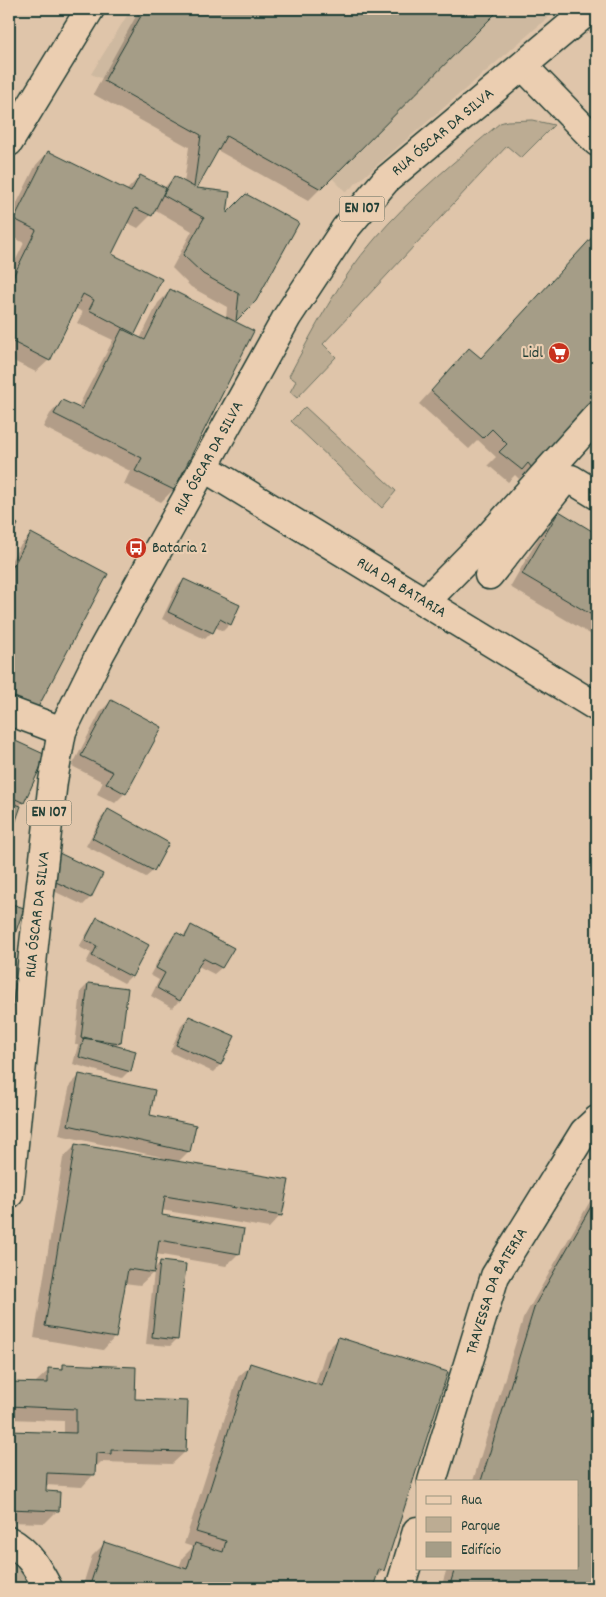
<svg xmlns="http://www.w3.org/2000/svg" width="606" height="1597" font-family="Dekko,sans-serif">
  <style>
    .built { fill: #ceb9a0 }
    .green { fill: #bcac93; stroke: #6e7464 }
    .shadow { fill: #0003; fill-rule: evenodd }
    .building { fill: #a59d87; stroke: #1f3d34 }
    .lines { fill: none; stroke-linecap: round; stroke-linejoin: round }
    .minor-casing { stroke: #1f3d34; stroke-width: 31 }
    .major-casing { stroke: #1f3d34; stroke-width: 31 }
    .minor { stroke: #ebceb1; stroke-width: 28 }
    .major { stroke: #ebceb1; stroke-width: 28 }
    .labels { text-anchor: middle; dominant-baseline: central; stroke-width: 4.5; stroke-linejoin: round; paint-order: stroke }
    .shield { fill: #ebceb1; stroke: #5c685a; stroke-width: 1 }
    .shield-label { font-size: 15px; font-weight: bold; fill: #1f3d34 }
    .street-label { font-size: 16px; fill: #1f3d34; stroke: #ebceb1 }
    .poi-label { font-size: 16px; fill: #1f3d34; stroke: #ebceb1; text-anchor: end }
  </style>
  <rect width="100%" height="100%" fill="#dfc5aa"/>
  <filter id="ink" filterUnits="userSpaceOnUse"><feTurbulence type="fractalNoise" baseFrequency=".02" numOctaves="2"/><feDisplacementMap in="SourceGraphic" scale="10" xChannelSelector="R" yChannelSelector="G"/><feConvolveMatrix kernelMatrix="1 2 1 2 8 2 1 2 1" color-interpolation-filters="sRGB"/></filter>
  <g filter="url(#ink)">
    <path class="built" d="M131,9H558L346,192L327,173L91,74Z"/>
    <path class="green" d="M532,120L554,125L521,158L507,146L323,344L336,357L297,398L290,392L296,381L289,376C314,329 339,280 374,240C410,197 457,160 500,123L507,121Z
      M305,407L396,491L382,508L291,421Z
      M9,1559L27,1577L33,1588H9Z"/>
    <path class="shadow" d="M140,9H499L308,201L217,150L195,189L226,216L255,300L233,322L173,490L161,502L124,484L130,471L43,427L50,414L62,401L77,409L113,340L77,323L83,312L74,308L49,360L36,372L9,359V274L24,243L9,235V219L36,165L48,152L126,191L140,176L164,188L174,177L184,183L189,147L93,94ZM154,209L192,231L172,268L191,287L227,307L226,319L170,291L158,303L140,339L133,335L160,280L110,254L126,222L138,228L151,215Z
      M597,233V399L519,479L515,475L508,482L488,465L496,457L478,440L469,449L419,404L469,350L480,359Z
      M559,512L597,535V638L510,587L546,525Z
      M31,534L9,723V565L19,547Z
      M184,580L230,624L223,631L215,627L212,632L205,639L162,619L177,587Z
      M111,701L125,793L115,803L97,794L103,782L72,766L101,711Z
      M9,739L44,755L23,802L18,807L9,837Z
      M108,811L168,843L153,871L146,877L86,846L101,818Z
      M59,854L101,874L90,898L83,905L41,885Z
      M9,904L22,909L12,937L9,940Z
      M98,919L131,976L124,983L86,963L91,953L79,947L91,926Z
      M191,927L221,968L214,974L198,966L179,1001L172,1008L151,996L159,980L150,975L169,941L176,934L182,937Z
      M88,984L120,1043L116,1047L129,1071L122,1078L73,1064L78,1045H75L81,991Z
      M189,1017L233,1037L220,1065L213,1072L170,1052L182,1024Z
      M80,1075L148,1116L189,1151L178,1162L281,1215L269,1228L161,1210L160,1216L239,1253L226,1266L156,1254L153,1270L161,1262L177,1339L170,1346L146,1344L154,1272L140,1285L124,1283L115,1337L103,1350L34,1338L63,1158L76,1145L161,1160V1157L59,1135L70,1085Z
      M597,1189V1588H441L447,1568H577V1481H473L523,1319Z
      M339,1338L383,1570L374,1579L371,1588H82L92,1556L105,1543L179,1567L183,1557L193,1547L184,1544L238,1377L251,1365L315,1385L326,1351Z
      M64,1366L133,1400L185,1452L172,1464L101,1462L97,1466H94V1474L82,1487L45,1485V1493L58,1510L45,1523L9,1522V1432L64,1434V1421L9,1419V1384H36V1382L49,1370H59Z"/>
    <path class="building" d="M145,9H500L321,189L226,136L197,188L230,192L227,213L246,194L299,223L256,301L236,321L239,294L203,274L183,255L204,218L163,195L174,176L194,187L201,135L104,81Z
      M48,151L131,192L140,175L166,188L152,216L135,208L112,254L162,279L135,334L89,310L94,300L83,294L50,361L9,340V285L36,230L14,219Z
      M597,232V401L532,468L528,463L522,470L499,452L507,444L492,429L483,438L431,391L469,348L481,358Z
      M170,289L254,331L174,490L135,471L142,458L54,414L62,400L82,409L122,329L145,340Z
      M559,511L597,534V618L522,574Z
      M9,519L18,524L9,542Z
      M31,533L108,574L33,717L9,704V574Z
      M184,579L240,605L231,625L220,619L213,633L168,612Z
      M111,700L162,727L126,794L106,783L113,772L81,756Z
      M9,738L46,755L24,803L9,796Z
      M9,802L21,806L9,841Z
      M108,809L169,843L154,871L92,838Z
      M59,853L103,874L91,898L47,878Z
      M9,903L24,908L14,937L9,936Z
      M97,917L149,945L132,977L92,956L97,946L85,940Z
      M191,925L234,948L222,968L203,958L180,1001L157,988L165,973L156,968L176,932L185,937Z
      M9,946L14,948L9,967Z
      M88,983L128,988L121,1043L81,1038Z
      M9,1010L17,1013L9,1037Z
      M189,1016L235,1036L221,1065L176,1045Z
      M84,1037L136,1051L131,1072L79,1057Z
      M79,1074L155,1090L150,1115L196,1125L190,1152L68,1125Z
      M75,1144L289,1180L282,1216L165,1196L162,1215L244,1229L240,1254L159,1240L154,1273L128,1269L116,1338L45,1326Z
      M597,1196V1588H449L455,1568H577V1481H481L535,1305Z
      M160,1261L186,1264L178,1340L152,1337Z
      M338,1337L448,1372L384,1571L379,1569L373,1588H89L104,1542L187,1569L195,1543L223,1552L226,1541L196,1532L250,1363L322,1386Z
      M63,1364L136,1367L135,1399L188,1401L186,1452L111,1450V1454L96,1453L95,1475L47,1473L46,1491L60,1492L59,1511L9,1509V1431L76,1433V1409L9,1406V1382L48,1383V1368L63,1369Z"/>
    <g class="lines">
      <g class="minor-casing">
        <g id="minor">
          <path d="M523,66L597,142"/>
          <path d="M9,142L90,9"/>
          <path id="s1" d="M205,468L597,707"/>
          <path d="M489,575L562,483L571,479L597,495"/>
          <path d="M425,602L485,541L597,416"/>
          <path d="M9,711L62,731"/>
          <path id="s2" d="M432,1481L495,1276L584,1132L597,1120"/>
          <path d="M400,1588L417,1531"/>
        </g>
      </g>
      <g class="major-casing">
        <g id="major">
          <path id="s3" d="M9,1194L34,944L53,781L62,731L100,654L287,317L345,229L386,180L590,9"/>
          <path d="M9,1541C28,1551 38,1569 48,1588"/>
        </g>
      </g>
      <use href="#minor" class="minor"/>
      <use href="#major" class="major"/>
    </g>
  </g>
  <defs>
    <g id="supermarket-disc" transform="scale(1.125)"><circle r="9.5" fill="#c8321e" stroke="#ebceb1"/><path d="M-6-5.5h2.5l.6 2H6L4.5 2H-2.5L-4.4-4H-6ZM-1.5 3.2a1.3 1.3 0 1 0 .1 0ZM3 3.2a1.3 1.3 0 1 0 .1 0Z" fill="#fff"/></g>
    <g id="bus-disc" transform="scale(1.125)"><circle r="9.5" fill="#c8321e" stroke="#ebceb1"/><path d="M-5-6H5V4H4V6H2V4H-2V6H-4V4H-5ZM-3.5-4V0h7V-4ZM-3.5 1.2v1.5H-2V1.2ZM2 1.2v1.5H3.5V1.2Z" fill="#fff"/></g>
  </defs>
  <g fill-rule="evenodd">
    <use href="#supermarket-disc" x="559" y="353"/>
    <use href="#bus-disc" x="136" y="548"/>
  </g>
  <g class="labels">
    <g class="shield">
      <rect x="339.5" y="196.5" width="45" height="25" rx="4"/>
      <rect x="26.5" y="800.5" width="45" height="25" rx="4"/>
    </g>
    <g class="shield-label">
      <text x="362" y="209">EN 107</text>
      <text x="49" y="813">EN 107</text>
    </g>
    <g class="street-label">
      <text stroke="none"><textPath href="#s3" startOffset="1181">RUA ÓSCAR DA SILVA</textPath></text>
      <text stroke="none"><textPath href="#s3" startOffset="776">RUA ÓSCAR DA SILVA</textPath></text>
      <text stroke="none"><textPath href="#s1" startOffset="230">RUA DA BATARIA</textPath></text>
      <text stroke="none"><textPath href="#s3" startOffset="281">RUA ÓSCAR DA SILVA</textPath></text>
      <text stroke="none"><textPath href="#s2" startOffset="201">TRAVESSA DA BATERIA</textPath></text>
    </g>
    <g class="poi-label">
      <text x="543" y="353">Lidl</text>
      <text x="152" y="548" text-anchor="start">Bataria 2</text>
    </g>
  </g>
  <rect width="606" height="1597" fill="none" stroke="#ebceb1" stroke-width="30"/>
  <rect x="15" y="15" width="576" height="1567" fill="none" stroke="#1f3d34" stroke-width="2" filter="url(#ink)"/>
  <rect x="416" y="1480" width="162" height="90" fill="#ebceb1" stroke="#99947f"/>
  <rect x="426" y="1496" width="25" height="8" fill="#ebceb1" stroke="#99947f"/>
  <text x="461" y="1504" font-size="15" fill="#1f3d34">Rua</text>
  <rect x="426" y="1517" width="25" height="15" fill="#bcac93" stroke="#99947f"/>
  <text x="461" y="1530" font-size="15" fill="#1f3d34">Parque</text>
  <rect x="426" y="1542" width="25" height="15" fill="#a59d87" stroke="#99947f"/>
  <text x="461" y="1554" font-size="15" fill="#1f3d34">Edifício</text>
</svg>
